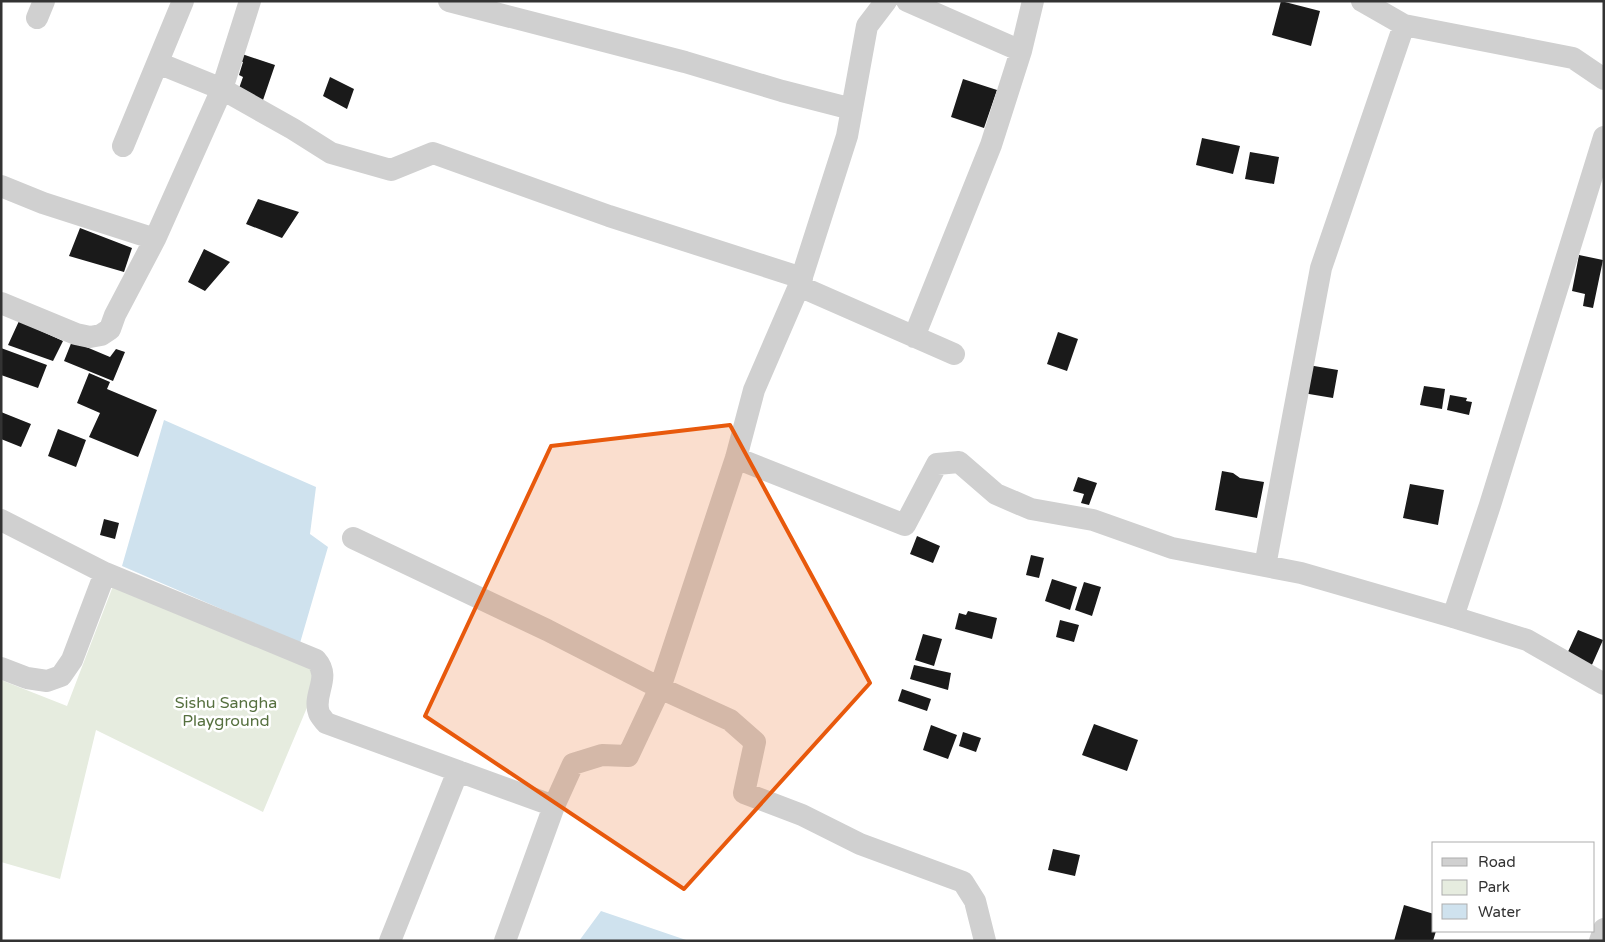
<svg xmlns="http://www.w3.org/2000/svg" width="1605" height="942" font-family="'Varela Round',sans-serif">
  <style>
    .green { fill: #e6ecdf }
    .water { fill: #cfe2ee }
    .building { fill: #1a1a1a }
    .lines { fill: none; stroke-linecap: round; stroke-linejoin: round }
    .street { stroke: #d0d0d0; stroke-width: 22 }
    .marked { fill: #e8590c; fill-opacity: 0.2; stroke: #e8590c; stroke-width: 4; stroke-linejoin: round }
    .labels { text-anchor: middle; dominant-baseline: central; stroke-width: 5; stroke-linejoin: round; paint-order: stroke }
    .park-label { font-size: 16px; fill: #56703f; stroke: #fff }
  </style>
  <rect width="100%" height="100%" fill="#fff"/>
  <path class="green" d="M113,586L322,672L263,812L96,730L60,879L1,862V680L67,706Z"/>
  <path class="water" d="M164,420L316,487L310,534L328,547L300,643L122,566Z
    M601,911L689,941H579Z"/>
  <path class="building" d="M1281,1L1320,11L1311,46L1272,35Z
    M239,53L275,65L262,103L237,94L243,77L239,75L243,62L237,60Z
    M330,77L354,89L347,109L323,96Z
    M963,79L997,90L984,128L951,117Z
    M1202,138L1240,146L1233,174L1196,165Z
    M1250,152L1279,157L1274,184L1245,179Z
    M258,199L299,212L282,238L246,224Z
    M80,228L132,248L124,272L69,256Z
    M204,249L230,262L205,291L188,282Z
    M1579,255L1603,260L1593,308L1583,306L1585,294L1572,291Z
    M19,321L63,341L53,361L8,345Z
    M1058,332L1078,339L1067,371L1047,364Z
    M72,341L110,357L116,349L125,352L113,381L64,361Z
    M1,348L47,365L38,388L1,375Z
    M1308,365L1338,370L1333,398L1303,393Z
    M89,373L110,382L107,389L157,410L138,457L89,437L100,413L77,403Z
    M1424,386L1445,389L1442,409L1420,405Z
    M1450,395L1467,398L1466,401L1472,402L1469,415L1447,410Z
    M1,412L31,424L21,447L1,439Z
    M58,429L86,440L76,467L48,456Z
    M1222,471L1233,473L1240,478L1264,482L1257,518L1215,510Z
    M1078,477L1097,483L1089,505L1081,503L1084,494L1073,491Z
    M1410,484L1444,490L1438,525L1403,518Z
    M104,519L119,523L115,539L100,535Z
    M917,536L940,546L933,563L910,554Z
    M1031,555L1044,558L1039,578L1026,575Z
    M1052,579L1077,587L1070,610L1045,601Z
    M1084,582L1101,587L1092,616L1075,610Z
    M968,611L997,618L992,639L955,629L959,613L966,615Z
    M1060,620L1079,625L1074,642L1056,637Z
    M1578,630L1603,640L1591,667L1566,656Z
    M923,634L942,639L934,666L915,660Z
    M914,665L951,673L948,690L910,679Z
    M902,689L931,699L927,711L898,701Z
    M1094,724L1138,740L1127,771L1082,755Z
    M931,725L957,735L948,759L923,750Z
    M963,732L981,738L976,752L959,746Z
    M1053,849L1080,855L1075,876L1048,870Z
    M1404,905L1434,914V931H1436L1433,941H1394Z"/>
  <g class="lines">
    <path class="street" d="M449,1L685,62L782,91L852,109
      M907,1L1021,51
      M1362,1L1404,25L1573,58L1604,79
      M37,18L44,1
      M158,63L222,89L250,1
      M123,146L183,1
      M1,186L43,203L155,239
      M799,286L954,354
      M1,303L76,334L90,337L101,335L110,329L115,315L155,239L222,89L293,129L331,153L391,170L433,153L609,216L802,278
      M914,337L991,145L1021,51L1033,1
      M736,458L905,525L937,464L959,462L996,494L1031,509L1093,520L1172,548L1301,573L1453,617L1527,640L1604,684
      M1,520L105,573
      M353,538L547,630L660,688L736,458L754,390L799,286L847,136L867,26L886,1
      M1265,566L1321,268L1404,25
      M1453,617L1490,505L1604,137
      M1,668L27,678L47,681L61,676L72,660L105,573L316,660C332,678 312,694 319,713C320,716 324,720 326,723L554,806L573,764L602,755L628,756L660,688L730,720L755,742L744,793L802,815L860,844L963,882L975,901L985,941
      M390,941L458,771
      M505,941L554,806
      M1600,941L1604,929"/>
  </g>
  <path class="marked" d="M730,425L870,683L684,889L425,716L551,446Z"/>
  <g class="labels">
    <g class="park-label">
      <text x="226" y="703">Sishu Sangha<tspan x="226" dy="18">Playground</tspan></text>
    </g>
  </g>
  <rect width="1605" height="942" fill="none" stroke="#333333" stroke-width="5"/>
  <rect x="1432" y="842" width="162" height="90" fill="#ffffff" stroke="#adadad"/>
  <rect x="1442" y="858" width="25" height="8" fill="#d0d0d0" stroke="#adadad"/>
  <text x="1478" y="867" font-size="15" fill="#333333">Road</text>
  <rect x="1442" y="880" width="25" height="15" fill="#e6ecdf" stroke="#adadad"/>
  <text x="1478" y="892" font-size="15" fill="#333333">Park</text>
  <rect x="1442" y="904" width="25" height="15" fill="#cfe2ee" stroke="#adadad"/>
  <text x="1478" y="917" font-size="15" fill="#333333">Water</text>
</svg>
